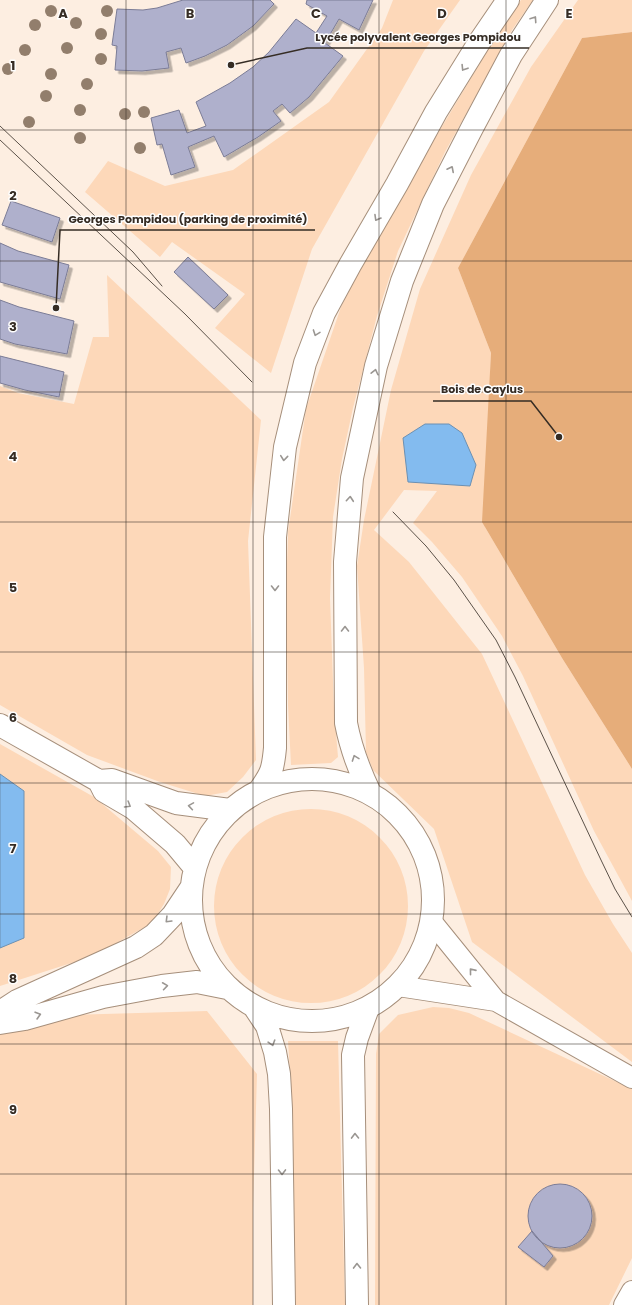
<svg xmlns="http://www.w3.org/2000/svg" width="632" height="1305" font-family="Poppins,sans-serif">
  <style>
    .green { fill: #fdd8b9 }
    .forest { fill: #e6ad7a }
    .water { fill: #83bbef; stroke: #6c90b2 }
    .building { fill: #afb0cc; stroke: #7b7c96; filter: url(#shadow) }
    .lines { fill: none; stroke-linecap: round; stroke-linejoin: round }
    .minor-casing { stroke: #a68f7b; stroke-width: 22 }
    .major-casing { stroke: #a68f7b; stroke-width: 24 }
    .minor { stroke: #fff; stroke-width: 20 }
    .major { stroke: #fff; stroke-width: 22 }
    .tram { stroke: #5c5249; stroke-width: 1 }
    .tree { fill: #927e6c }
    .oneway { stroke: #9a9692 }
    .grid { fill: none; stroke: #352c24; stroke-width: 1; stroke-opacity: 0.55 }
    .grid-label { font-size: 13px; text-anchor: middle; font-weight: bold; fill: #352c24; stroke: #fefefe; stroke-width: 3; stroke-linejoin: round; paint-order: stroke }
    .leader { fill: none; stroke: #352c24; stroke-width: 1.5 }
    .callout-dot { fill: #352c24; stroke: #fefefe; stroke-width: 1.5 }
    .callout-label { font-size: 11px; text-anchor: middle; font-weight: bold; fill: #352c24; stroke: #fefefe; stroke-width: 3; stroke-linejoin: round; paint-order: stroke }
  </style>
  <defs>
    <filter id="shadow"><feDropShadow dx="3.5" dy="3.5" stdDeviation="0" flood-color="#0004"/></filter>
  </defs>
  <rect width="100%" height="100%" fill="#fdeee1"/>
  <path class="green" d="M393,0H460L424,51L312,249L271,373L215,328L245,294L172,242L160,257L85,192L108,161L165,186L233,170L329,102L382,28Z
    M521,0H533L512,30L445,152L398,251L377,316L353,408L342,459L333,517L330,598L334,709L338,757L331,763L291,765L288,705L286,595L288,532L306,409L341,307L370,250L431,145L502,26Z
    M578,0H632V32L582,38L458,268L491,353L485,527L562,658L632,769V901L594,831L523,676L502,636L462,577L432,542L413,523L437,491L404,490L374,530L409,562L482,654L585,875L613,924L632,953V1062L472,942L434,829L373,770L366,752L364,668L357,566L364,520L391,390L420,289L471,175L531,67Z
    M107,275L261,420L248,541L256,760L243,777L227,792L205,796L160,782L87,755L0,705V386L18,393L74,404L93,337H109Z
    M0,744L94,797L158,851L171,867L170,889L164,904L152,923L93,956L0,986Z
    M214 906a97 97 0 1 1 194 0a97 97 0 1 1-194 0Z
    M433,1007L449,1008L469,1013L632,1089V1258L609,1305H375L376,1054L379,1034L398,1015Z
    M207,1011L257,1074L253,1209V1305H0V1017Z
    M288,1041H338L345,1305H295L290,1073Z"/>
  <path class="forest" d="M632,32V769L562,658L482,522L491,353L458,268L582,38Z"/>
  <path class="water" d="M425,424H449L462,433L476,465L470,486L408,482L403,438Z
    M0,774L24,791V938L0,948Z"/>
  <path class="building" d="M183,0H270L274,4L253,26L227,45L205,56L186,63L181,48L166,52L169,68L142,71L115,70L117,46L112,45L117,9L143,10L157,8Z
    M307,0H373L359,30L339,19L325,43L343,56L309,97L290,113L282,104L273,111L281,121L258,137L224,157L214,136L188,147L195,167L171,175L162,144L157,145L151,118L179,110L187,133L206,126L196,102L230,83L253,67L269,52L296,19L316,33L327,16L306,4Z
    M11,201L60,218L52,242L2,225Z
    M0,243L18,251L69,265L60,299L0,282Z
    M188,257L228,295L214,309L174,272Z
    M0,300L19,307L74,321L67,354L15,344L0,339Z
    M0,356L64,372L59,397L25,390L0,383Z
    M528 1216a32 32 0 1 1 64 0a32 32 0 1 1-64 0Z
    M532,1231L553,1256L544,1267L518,1247Z"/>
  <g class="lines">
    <g class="minor-casing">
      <path id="minor" d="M432,922L496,1001
        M398,986L496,1001L632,1078
        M624,1305L632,1291"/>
    </g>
    <g class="major-casing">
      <path id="major" d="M0,725L99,781L104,791L133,808L175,844L195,868
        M191 900a121 121 0 1 1 242 0a121 121 0 1 1-242 0Z
        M99,781L112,780L176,803L230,810
        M259,791C272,773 273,769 275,748V537L285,447L305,363L324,313L350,265L397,184L436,112L480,41L508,0
        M370,793C359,770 351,749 346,723L345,562L352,478L376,366L402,281L433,204L472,128L511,55L547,0
        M255,1008L267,1026L275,1052L279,1074L281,1109L284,1305
        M0,1012L17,1001L136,947L154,935L173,915L191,888
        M0,1023L25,1019L103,997L162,986L197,982L227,988
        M357,1305L353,1055L357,1038L368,1008"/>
    </g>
    <use href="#minor" class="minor"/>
    <use href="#major" class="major"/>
    <path class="tram" d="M0,126L133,252L162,286
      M0,140L185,314L252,382
      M393,512L426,546L454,580L496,640L515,677L601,860L615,889L632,917"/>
  </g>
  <g class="tree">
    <circle cx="51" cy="11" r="6"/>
    <circle cx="107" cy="11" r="6"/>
    <circle cx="76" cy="23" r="6"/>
    <circle cx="35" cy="25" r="6"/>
    <circle cx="101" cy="34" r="6"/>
    <circle cx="67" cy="48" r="6"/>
    <circle cx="25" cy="50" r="6"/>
    <circle cx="101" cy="59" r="6"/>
    <circle cx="8" cy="69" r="6"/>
    <circle cx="51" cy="74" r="6"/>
    <circle cx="87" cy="84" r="6"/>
    <circle cx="46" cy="96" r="6"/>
    <circle cx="80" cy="110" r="6"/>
    <circle cx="144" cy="112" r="6"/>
    <circle cx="125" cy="114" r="6"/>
    <circle cx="29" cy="122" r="6"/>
    <circle cx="80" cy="138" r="6"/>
    <circle cx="140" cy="148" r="6"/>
  </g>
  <defs><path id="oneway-chevron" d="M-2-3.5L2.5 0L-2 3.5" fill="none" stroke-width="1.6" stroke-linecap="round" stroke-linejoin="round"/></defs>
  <g class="oneway">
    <use href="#oneway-chevron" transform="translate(534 19) rotate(-56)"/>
    <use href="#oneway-chevron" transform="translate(464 68) rotate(122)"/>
    <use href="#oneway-chevron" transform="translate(451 169) rotate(-63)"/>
    <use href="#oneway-chevron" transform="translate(377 218) rotate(120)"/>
    <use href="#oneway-chevron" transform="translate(316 333) rotate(110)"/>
    <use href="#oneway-chevron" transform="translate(375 372) rotate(-77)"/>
    <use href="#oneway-chevron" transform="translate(284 458) rotate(96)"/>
    <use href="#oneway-chevron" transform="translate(350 499) rotate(-85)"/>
    <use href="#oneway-chevron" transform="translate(275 588) rotate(90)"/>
    <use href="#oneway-chevron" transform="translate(345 629) rotate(-90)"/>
    <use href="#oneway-chevron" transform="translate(355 758) rotate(-110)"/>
    <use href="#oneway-chevron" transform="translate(128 805) rotate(31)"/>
    <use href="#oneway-chevron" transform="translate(191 806) rotate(-171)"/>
    <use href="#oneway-chevron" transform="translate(168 920) rotate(135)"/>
    <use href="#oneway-chevron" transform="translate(472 971) rotate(-129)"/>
    <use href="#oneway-chevron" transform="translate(165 986) rotate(-8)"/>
    <use href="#oneway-chevron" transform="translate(38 1015) rotate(-16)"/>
    <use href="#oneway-chevron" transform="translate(272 1043) rotate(73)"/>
    <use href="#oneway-chevron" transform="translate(355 1136) rotate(-91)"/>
    <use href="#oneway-chevron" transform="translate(282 1172) rotate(89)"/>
    <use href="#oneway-chevron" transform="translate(357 1266) rotate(-91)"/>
  </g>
  <path class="grid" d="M126,0V1305M253,0V1305M379,0V1305M506,0V1305M0,130H632M0,261H632M0,392H632M0,522H632M0,652H632M0,783H632M0,914H632M0,1044H632M0,1174H632"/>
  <g class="grid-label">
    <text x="63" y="18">A</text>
    <text x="190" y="18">B</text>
    <text x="316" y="18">C</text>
    <text x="442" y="18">D</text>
    <text x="569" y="18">E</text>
    <text x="13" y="70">1</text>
    <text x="13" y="200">2</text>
    <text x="13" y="331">3</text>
    <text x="13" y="461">4</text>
    <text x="13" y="592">5</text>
    <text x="13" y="722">6</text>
    <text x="13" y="853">7</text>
    <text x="13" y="983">8</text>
    <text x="13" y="1114">9</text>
  </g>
  <path class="leader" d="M231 65L307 48H529M56 308L60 230H315M559 437L531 401H433"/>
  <g class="callout-dot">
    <circle cx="231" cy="65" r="4"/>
    <circle cx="56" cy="308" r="4"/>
    <circle cx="559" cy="437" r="4"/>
  </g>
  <g class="callout-label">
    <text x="418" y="41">Lycée polyvalent Georges Pompidou</text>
    <text x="188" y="223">Georges Pompidou (parking de proximité)</text>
    <text x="482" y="393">Bois de Caylus</text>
  </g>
</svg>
